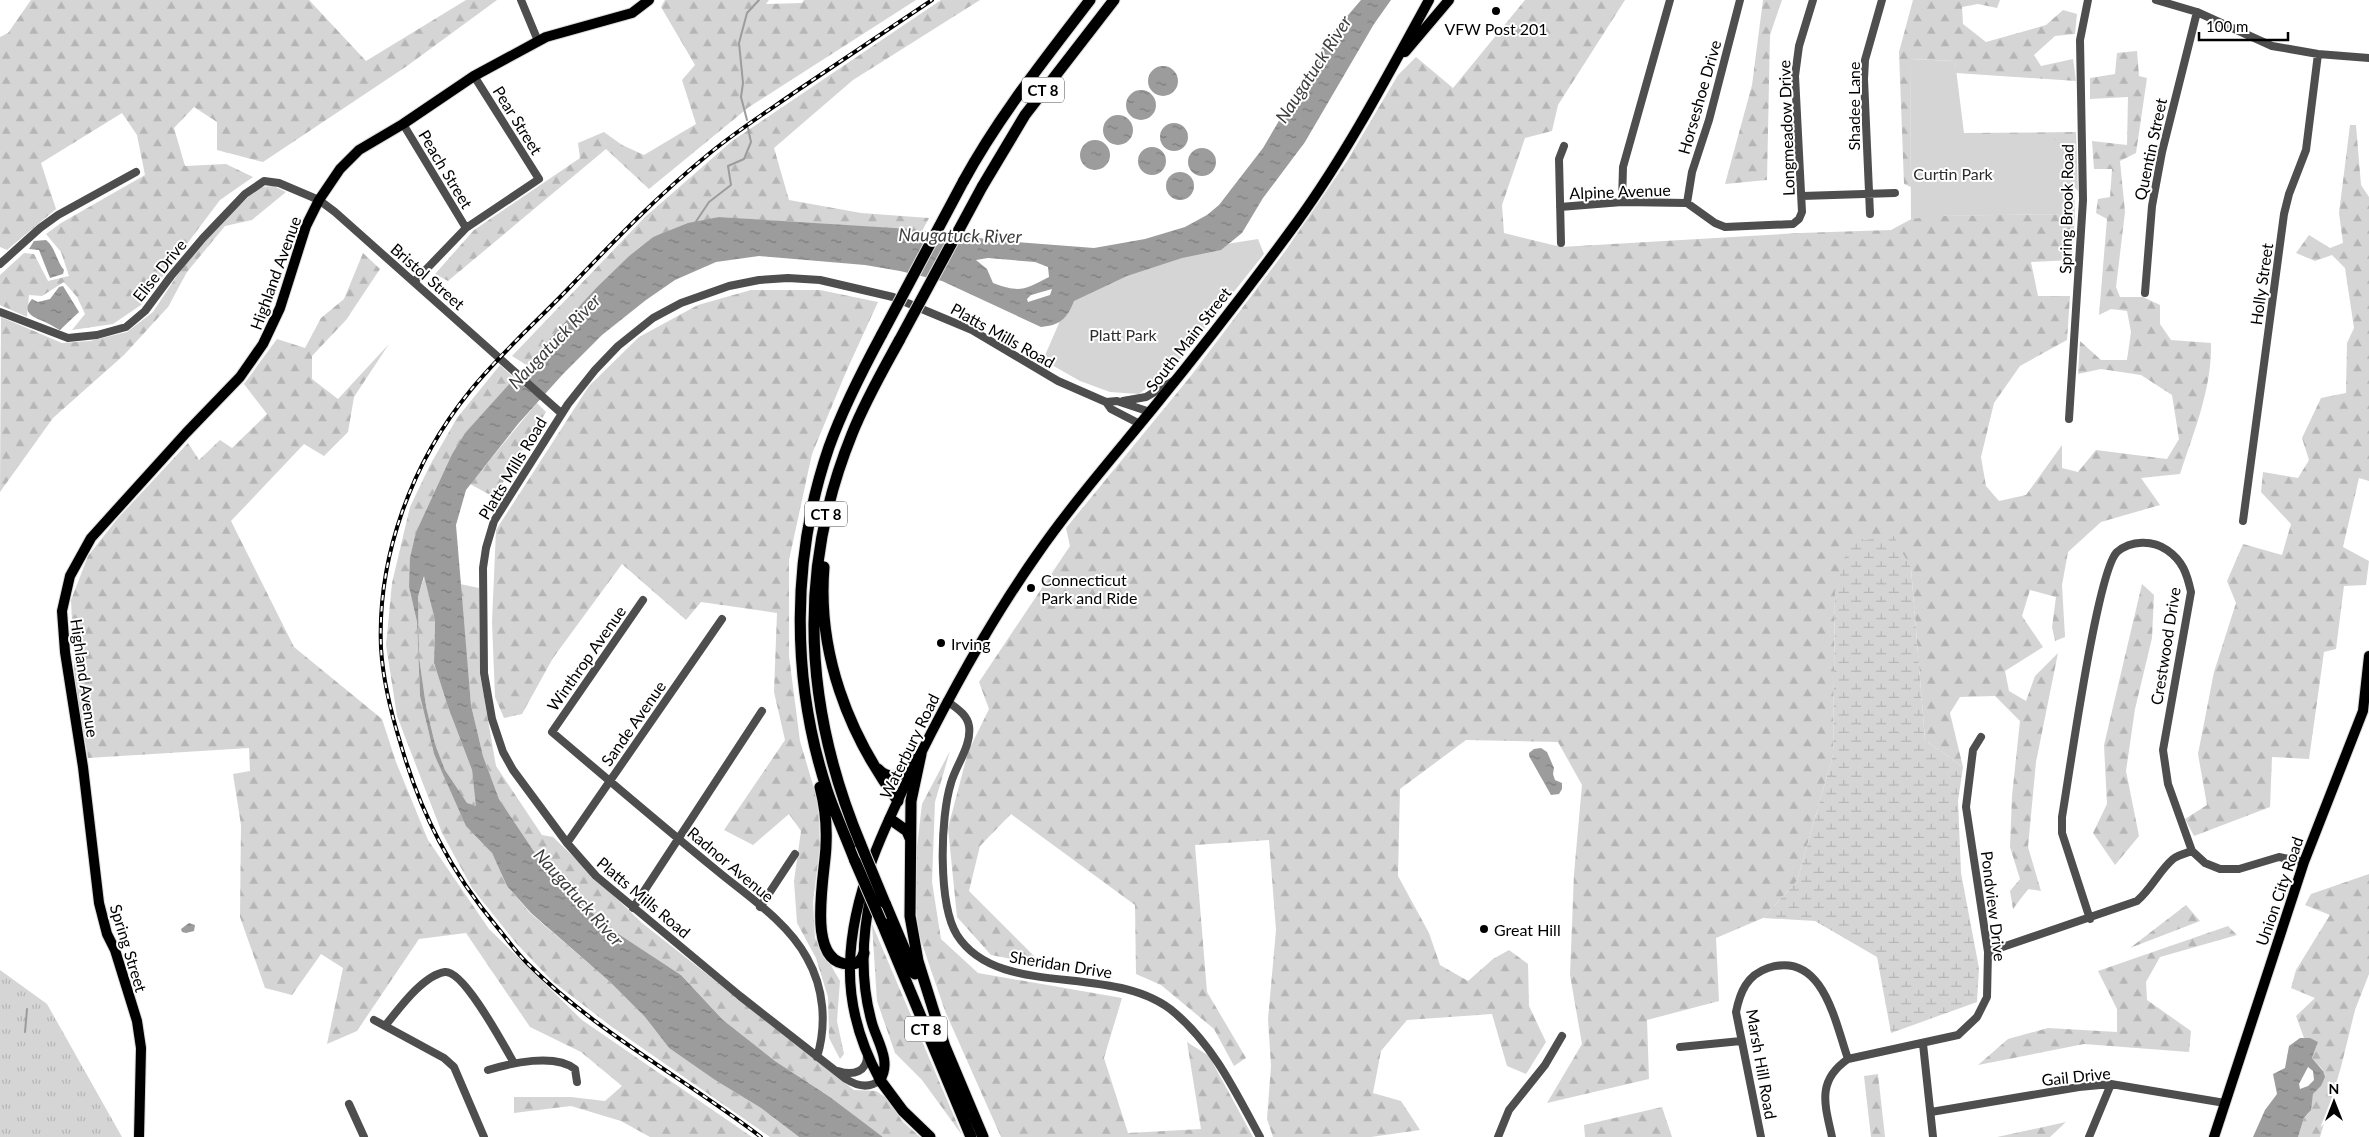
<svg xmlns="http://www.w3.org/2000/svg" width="2369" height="1137" font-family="Lato,sans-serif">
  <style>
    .grass { fill: url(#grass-tufts) }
    .forest { fill: url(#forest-firs) }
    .wetland { fill: url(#wetland-marsh) }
    .green { fill: #d5d5d5 }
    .water { fill: url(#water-ripples); fill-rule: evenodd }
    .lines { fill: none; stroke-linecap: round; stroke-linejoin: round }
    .stream { stroke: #9c9c9c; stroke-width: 2 }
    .major-casing { stroke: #dbdbdb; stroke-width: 12 }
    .highway-casing { stroke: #dbdbdb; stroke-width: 13 }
    .minor { stroke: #4e4e4e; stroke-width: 8 }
    .major { stroke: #000; stroke-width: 10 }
    .highway { stroke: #000; stroke-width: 11 }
    .rail-casing { stroke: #000; stroke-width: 4 }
    .rail { stroke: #fff; stroke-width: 2; stroke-dasharray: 5.5; stroke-linecap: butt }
    .highway-bridge-casing { stroke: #dbdbdb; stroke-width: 13; stroke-linecap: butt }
    .highway-bridge { stroke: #000; stroke-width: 11 }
    .poi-dot { fill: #000; stroke: #fff; stroke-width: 2 }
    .labels { text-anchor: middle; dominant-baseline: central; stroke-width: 4; stroke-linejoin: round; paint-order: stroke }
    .shield { fill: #fff; stroke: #4c4c4c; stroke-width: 1 }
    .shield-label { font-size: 15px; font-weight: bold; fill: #000 }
    .poi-label { font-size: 16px; fill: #000; stroke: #fff; text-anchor: start }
    .street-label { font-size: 16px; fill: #000; stroke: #fff }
    .park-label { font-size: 16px; fill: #2c2c2c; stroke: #fff }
    .water-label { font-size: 18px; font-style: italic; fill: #3d3d3d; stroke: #fff }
  </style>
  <defs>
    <pattern id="grass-tufts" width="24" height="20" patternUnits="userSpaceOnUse" patternTransform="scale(1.25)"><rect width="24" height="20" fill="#d5d5d5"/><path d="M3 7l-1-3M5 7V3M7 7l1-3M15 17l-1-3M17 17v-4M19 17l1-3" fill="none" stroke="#b5b5b5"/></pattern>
    <pattern id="forest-firs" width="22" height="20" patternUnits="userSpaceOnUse" patternTransform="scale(1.25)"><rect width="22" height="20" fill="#d5d5d5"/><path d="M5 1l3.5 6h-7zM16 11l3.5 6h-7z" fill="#b5b5b5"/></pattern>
    <pattern id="wetland-marsh" width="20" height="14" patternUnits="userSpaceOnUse" patternTransform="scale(1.25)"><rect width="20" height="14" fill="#d5d5d5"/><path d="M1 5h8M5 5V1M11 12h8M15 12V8" fill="none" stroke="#b5b5b5"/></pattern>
    <pattern id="water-ripples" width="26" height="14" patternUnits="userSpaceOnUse" patternTransform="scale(1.25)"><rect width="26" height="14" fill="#9c9c9c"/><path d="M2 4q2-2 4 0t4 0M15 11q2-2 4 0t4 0" fill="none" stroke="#7d7d7d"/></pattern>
  </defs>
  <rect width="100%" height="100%" fill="#fff"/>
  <path class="grass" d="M0,970L47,1004L122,1137H0Z"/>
  <path class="forest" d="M31,0H309L366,61L466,0H497L407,66L263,162L217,150V122L194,107L174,128L185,166L226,164L253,177L220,200L141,305L113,324L72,330L85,314L77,297L64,282L42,296L29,295L27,317L0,305V275L24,253L34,254L48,281L69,276L61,252L46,234L61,223L145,175L137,135L122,113L41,163L56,209L7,250L0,247V37L8,33Z
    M665,0H769L766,4L802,3L804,0H916L749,107L649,189L606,149L448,281L435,274L474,230L580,158L578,143L604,132L622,145L644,155L696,124L682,80L695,65L661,7Z
    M941,0H980L853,80L774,148L789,200L861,213L929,218L922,231L719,217L653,237L629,256L596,288L528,366L512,356L645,217L732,141Z
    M1525,0H1625L1558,105L1552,131L1525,138L1502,205L1504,233L1561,247L1800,233L1891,230L1917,216L2075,214L2072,260L2031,262L2038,296H2070L2067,340L2020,366L1994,403L1981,457L1986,486L1999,501L2026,495L2062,445V468L2078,472L2096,450L2167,459L2179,439L2172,395L2141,375L2101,369L2078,374L2080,341L2101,360H2127L2131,332L2127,311L2111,309L2099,315L2107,219L2096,213L2098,199L2110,197L2112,169H2094L2092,141L2127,145L2128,97L2090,99V78L2115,74L2117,53L2137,51L2139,76L2147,78L2136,153L2120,161L2125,212L2116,287L2120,297H2143L2160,305V324L2171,340L2211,343C2212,389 2194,431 2180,474L2141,478L2160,505L2101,522L2068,552L2062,585L2065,637L2055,641L2052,627L2056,597L2030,590L2022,616L2043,647L2005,671L2009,691L2026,701L2035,676L2058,653L2036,762L2028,847L2041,891L2028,889L2013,909L2010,891L2020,879L2010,847L2012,796L2020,721L1995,696L1960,697L1950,713L1963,767L1925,740L1911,568L1835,592L1833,755L1797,881L1763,918L1716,938L1719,1001L1647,1020L1649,1079L1547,1103L1582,1044L1570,975L1574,874L1582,785L1558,742L1466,740L1400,789L1398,876L1429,933L1440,965L1468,981L1493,959L1509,950L1528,964L1529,1006L1546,1042L1526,1074L1507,1066L1492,1014L1407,1020L1381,1051L1373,1093L1401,1101L1420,1130L1371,1137H1273L1267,1119L1271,1066L1268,1019L1276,930L1269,840L1195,845L1207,992L1246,1058L1234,1066L1214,1029L1161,985L1136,974L1135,905L1011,814L980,846L969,891L1043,965L991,955L957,917L948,828L968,752L989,709L979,682L1070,546L1066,528L1190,377L1286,250L1347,161L1398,75L1416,57L1453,88Z
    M1763,0H1782L1770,35L1767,180L1725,184L1752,85Z
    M1913,0H2000L1997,8L1978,4L1962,7L1963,24L1986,42L2046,25L2063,10L2077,14L2075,34L2055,36L2034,55L2041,66L2073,59L2076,81L1956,73L1955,61L1910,59L1911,187L1904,184L1899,52Z
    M2350,125H2356L2361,185L2369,197V481L2359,478L2343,547L2369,561L2366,585L2344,586L2336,649L2324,652L2309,759L2272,757L2270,807L2194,836L2185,819L2207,805L2198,754L2214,672L2236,603L2227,581L2243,544L2282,555L2291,524L2261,492L2263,472L2298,478L2309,460L2302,438L2321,398L2346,393L2347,343L2354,328L2345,268L2332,255L2315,261L2296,253L2309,235L2330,248L2343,243L2339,213Z
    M2076,132L2078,191L2052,162L1964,133Z
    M274,186L286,192L252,220L225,226L187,272L168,307L124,355L53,418L0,492L1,317L62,343L90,341L127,332L153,312L180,271L220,224L259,187Z
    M363,253L380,269L346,320L312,356V379L338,399L389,344L354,397L348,432L324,456L304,444L231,521L294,647L382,719L396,762L428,840L489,929L582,1020L752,1137H650L621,1121L571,1106L514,1113V1097H571L605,1101L622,1086L581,1052L530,1027L466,933L419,939L357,1031L327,1044L343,968L321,954L292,995L265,988L240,917L241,825L233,774L250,771L249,748L88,758L75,683L71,600L88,556L118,518L188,443L199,460L220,440L232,448L267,414L244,384L277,339L305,348L321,318L344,299Z
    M751,290H820L878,302L846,372L812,454L789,560V656L800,741L818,802L820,846L813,902L815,938L840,981L837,1021L844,1054L840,1059L829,1038L828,997L816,958L797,923L794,881L801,831L789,814L753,845L724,830L785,740L774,692L777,613L701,602L686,620L622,564L553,658L522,714L504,718L495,697L492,622L496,530L589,386L639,337L698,305Z
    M500,365L515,379L465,433L452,454L416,532L409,587L417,622L420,696L434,754L449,786L492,853L507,886L530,913L609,981L645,1017L669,1048L715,1080L761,1108L799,1137H770L612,1027L552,981L516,943L472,888L442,833L397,716L386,645L392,583L410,507L430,465L457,418Z
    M537,403L546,412L494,497L470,484Z
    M425,575L435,620L434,663L448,707L472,770L477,806L467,804L445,770L435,744L426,706L419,657L418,597Z
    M460,584L479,588L480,674L496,766L542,835L553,837L642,923L854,1090L876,1091L888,1099L902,1121L920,1137H883L830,1097L775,1061L723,1020L681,975L614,931L569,893L533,850L499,799L483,756L471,705Z
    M2142,584L2154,595L2152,638L2135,709L2126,771L2139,836L2115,865L2093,833L2107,804L2104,745Z
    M950,751L935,802L932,882L941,939L978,973L1122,998L1104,1058L1128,1133L1201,1129L1187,1042L1209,1056L1253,1137H1001L945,1011L917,929L915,863L922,804Z
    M2369,874V974L2355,1010L2341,1067L2320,1137H2298L2304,1118L2309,1113L2313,1094L2321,1086L2323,1070L2312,1058L2317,1045L2310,1038H2304L2296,1016L2315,998L2291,988L2296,970L2330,915L2305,905L2311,894Z
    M2186,905L2200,921L2130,948Z
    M872,924L962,1135L922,1080L895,1053L877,1001Z
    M2228,926L2237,935L2160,957L2146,982L2147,1000L2191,1031L2189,1052L2084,1044L1978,1065L2008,1039L2048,1028L2117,1032V1009L2098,971Z
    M1878,1074L1885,1137H1871L1864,1076Z
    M1662,1107L1672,1137H1585L1584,1125Z
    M2066,1122L2050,1137H1997Z"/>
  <path class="wetland" d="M1893,535L1911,568L1925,740L1963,767L1958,801L1961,873L1979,968L1977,1002L1891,1033L1877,957L1815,921L1763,918L1797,881L1833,755L1835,592L1850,543Z"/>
  <path class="green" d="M1910,59L1955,61L1964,133L2072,141L2075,214L1938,216L1911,219Z
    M1258,239L1264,254L1173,368L1139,394L1110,392L1080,381L1043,360L1069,300L1100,280L1208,247Z"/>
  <path class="water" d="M1361,0H1391L1374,24L1305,142L1263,198L1242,233L1221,250L1182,258L1127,276L1074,301C1067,319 1060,325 1041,327L942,281L900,271L865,265L759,256L716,262L675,280L646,300L602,335L563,374L518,424L466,490L456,525L471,705L483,756L499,799L533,850L569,893L614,931L681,975L723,1020L775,1061L830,1097L883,1137H799L761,1108L715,1080L669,1048L645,1017L609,981L531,913L507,886L492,853L466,826L434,754L420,696L417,622L409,587L410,558L416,532L452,454L465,433L596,288L629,256L653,237L688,223L719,217L910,229L1002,241L1094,248L1145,239L1185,227L1207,215L1219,205L1263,148L1326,41ZM988,258L1035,262L1048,267L1049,277C1023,290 1021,293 993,283L987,269L976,260ZM1052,289L1050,295L1028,302L1027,299L1031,295ZM424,576L435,620L434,663L448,707L472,770L476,806L467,803L445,770L435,744L426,706L419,657L418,597Z
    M1148 81a15 15 0 1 1 30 0a15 15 0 1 1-30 0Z
    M1126 105a15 15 0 1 1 30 0a15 15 0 1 1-30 0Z
    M1103 130a15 15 0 1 1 30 0a15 15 0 1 1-30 0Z
    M1160 137a14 14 0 1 1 28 0a14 14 0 1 1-28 0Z
    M1080 155a15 15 0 1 1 30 0a15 15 0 1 1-30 0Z
    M1138 161a14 14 0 1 1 28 0a14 14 0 1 1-28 0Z
    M1188 162a14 14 0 1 1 28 0a14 14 0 1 1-28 0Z
    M1166 186a14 14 0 1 1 28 0a14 14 0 1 1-28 0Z
    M46,240C56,248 56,261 64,270L63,274L50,278L39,250L29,249L34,241Z
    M63,286L79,312L60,330C56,328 53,326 49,324C40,319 18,315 32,299L38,302L50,299L59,287Z
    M1541,748L1547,752L1554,768L1553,774L1555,780L1562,783V789L1559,794L1551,795L1529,756V753L1534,749Z
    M189,923L195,925L194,931L186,933L182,932L181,929Z
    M2300,1038H2310L2318,1042L2312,1058L2323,1071L2325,1077L2321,1086L2313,1094L2311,1110L2304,1118L2298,1137H2253L2265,1110L2277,1094L2273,1074L2285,1068L2289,1046ZM2308,1067L2313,1071L2314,1080L2308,1086L2300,1089L2299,1084Z"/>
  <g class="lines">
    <path class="stream" d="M747,120L741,97L743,83L739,43L747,13L759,0
      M695,223L709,202L731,185L728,166L744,159L751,142L748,128
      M25,1032L27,1009"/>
    <g class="major-casing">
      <path id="major" d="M1405,52L1449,0
        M871,894C862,936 860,981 872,1023C877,1041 892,1062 880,1080
        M880,1080C861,1045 849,1006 850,966C851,893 887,821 919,757C954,687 991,620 1036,556C1072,504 1114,456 1154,407C1203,347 1251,285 1297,222C1347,153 1388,75 1429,0
        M139,1137L141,1048L137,1021L115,950L107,934L99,903L83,767L65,652L62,611L70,576L91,538L186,433L240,377L263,344L280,308L306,226L319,200L340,169L359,150L403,124L474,76L546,37L632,13L649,0
        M2214,1137L2304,862L2363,711L2369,656"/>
    </g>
    <g class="highway-casing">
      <path id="highway" d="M963,182C999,116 1045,59 1090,0
        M982,187L1025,115L1114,0
        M824,567C817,652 848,734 898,801
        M921,754L911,801L910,916L918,961L945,1047
        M878,769C892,784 907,773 917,759
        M820,787C825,806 827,826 826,845C826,871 803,967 851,964C858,964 862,960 864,953
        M890,819L907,831L910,838
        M861,845C804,709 796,572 852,434C865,401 883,370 900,339
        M855,861C846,837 835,814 827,790C791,680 791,557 829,447C843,408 862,371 882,334
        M885,903L915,974
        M881,921L971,1137
        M943,1042L983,1137
        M880,1080L903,1111L930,1137"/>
    </g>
    <path class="minor" d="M521,0L538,41
      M2156,0L2197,12L2272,46L2318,54L2369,58
      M403,124L466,228
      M1802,196L1895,193
      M1622,202L1623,167L1670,0
      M1687,203L1692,172L1709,120L1740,0
      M1560,207L1622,202L1687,203L1715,223L1725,227L1793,224L1799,219L1802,212L1795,76L1799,46L1813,0
      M1870,214L1864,79L1865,60L1882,0
      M1561,243L1559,159L1564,146
      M0,264L40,228L58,215L136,172
      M414,282L466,228L539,179L474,76
      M2145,293L2152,206L2162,152L2197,12
      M0,312L68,338L97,335L126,327L145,311L171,276L203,238L245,194L264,181L279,183L319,200L335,212L561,413
      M1123,401L1146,397L1175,380
      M1106,402L1111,409L1140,424
      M2069,419L2083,200L2080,40L2088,0
      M2243,521L2284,214L2289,194L2306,150L2318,54
      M643,600L552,732C606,778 660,824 715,869C746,895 787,921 807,958C824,988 827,1024 817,1057
      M947,701C956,708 967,714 969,726C972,745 956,765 951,783C940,818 938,904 957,935C999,1001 1115,961 1175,1013C1214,1046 1236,1093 1260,1137
      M567,843L722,619
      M760,907L795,854
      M633,908L762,711
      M2090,919L2062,833V817C2069,777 2097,571 2117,552C2131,540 2153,540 2167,550C2183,561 2187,574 2191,592L2163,750L2168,784L2192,851L2205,863L2220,869H2239L2279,857L2304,862
      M1988,952L2137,901C2152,888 2159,871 2173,859C2178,855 2186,853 2192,851
      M374,1020L444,1058L454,1067L484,1137
      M385,1026C398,1010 423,975 445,972C464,970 504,1046 514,1063
      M1923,1044L1933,1137
      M1680,1047L1741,1041
      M488,1070C511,1063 555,1053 575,1069L577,1082
      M838,1071C853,1076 868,1072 867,1054
      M880,1080C869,1089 857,1086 846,1079L740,996L596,876L567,843L513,770L503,752L492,719L484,673L483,568L486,548L494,521L568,404L595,370L618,346L653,318L681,303L729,286L759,280L788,278L820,280L893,297L972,330L1058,381L1106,402L1117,401L1150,412
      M349,1104L364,1137
      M1931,1112L2079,1087L2111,1084L2225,1103
      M1498,1137L1509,1110L1545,1065L1562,1036
      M1761,1137L1736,1012C1740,992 1747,975 1768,968C1823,950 1835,1022 1848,1059
      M1832,1137C1825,1105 1816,1081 1848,1059L1958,1035L1977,1017L1987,997L1988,952L1966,807L1973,750L1981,737
      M2089,1137L2111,1084"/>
    <use href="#major" class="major"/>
    <use href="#highway" class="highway"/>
    <g class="rail-casing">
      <path id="rail" d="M761,1137C684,1078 596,1032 527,963C516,952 507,939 497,927C451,872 421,814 401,745C391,713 383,681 381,648C377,556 412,462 470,391C499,355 534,324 566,291C612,243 658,195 710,153C738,130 768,111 798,90C842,60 887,30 932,0"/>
    </g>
    <use href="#rail" class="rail"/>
    <g class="highway-bridge-casing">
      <path id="highway-bridge" d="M882,334L963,182
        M900,339L982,187
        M861,845L885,903
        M855,861L881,921"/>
    </g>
    <use href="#highway-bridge" class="highway-bridge"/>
  </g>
  <g class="poi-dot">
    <circle cx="1496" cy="11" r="5"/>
    <circle cx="1031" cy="588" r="5"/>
    <circle cx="941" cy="643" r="5"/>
    <circle cx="1484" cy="929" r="5"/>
  </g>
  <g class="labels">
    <g class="shield">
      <rect x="1022" y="77.5" width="42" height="25" rx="4"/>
      <rect x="805" y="501.5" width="42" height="25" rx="4"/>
      <rect x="905" y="1016.5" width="42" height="25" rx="4"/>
    </g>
    <g class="shield-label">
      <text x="1043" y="90">CT 8</text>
      <text x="826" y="514">CT 8</text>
      <text x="926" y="1029">CT 8</text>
    </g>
    <g class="poi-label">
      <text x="1496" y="28" text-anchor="middle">VFW Post 201</text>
      <text x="1041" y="579">Connecticut<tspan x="1041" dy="18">Park and Ride</tspan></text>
      <text x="951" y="643">Irving</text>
      <text x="1494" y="929">Great Hill</text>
    </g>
    <g class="street-label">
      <text transform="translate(1699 97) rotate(-74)">Horseshoe Drive</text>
      <text transform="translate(1853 106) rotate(-90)">Shadee Lane</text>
      <text transform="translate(518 120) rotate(58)">Pear Street</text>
      <text transform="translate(1786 128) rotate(-92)">Longmeadow Drive</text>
      <text transform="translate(2150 149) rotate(-78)">Quentin Street</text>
      <text transform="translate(446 169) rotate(59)">Peach Street</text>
      <text transform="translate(1620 191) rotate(-2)">Alpine Avenue</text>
      <text transform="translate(2066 209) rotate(-89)">Spring Brook Road</text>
      <text transform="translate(159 270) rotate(-51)">Elise Drive</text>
      <text transform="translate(275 273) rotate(-70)">Highland Avenue</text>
      <text transform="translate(428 276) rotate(41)">Bristol Street</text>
      <text transform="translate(2261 284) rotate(-82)">Holly Street</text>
      <text transform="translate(1003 335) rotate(29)">Platts Mills Road</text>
      <text transform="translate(1188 339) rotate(-52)">South Main Street</text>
      <text transform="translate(512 468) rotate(-59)">Platts Mills Road</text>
      <text transform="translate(2165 646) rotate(-81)">Crestwood Drive</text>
      <text transform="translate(586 658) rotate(-55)">Winthrop Avenue</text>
      <text transform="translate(85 678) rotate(82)">Highland Avenue</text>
      <text transform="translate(633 723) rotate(-55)">Sande Avenue</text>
      <text transform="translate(909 746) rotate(-64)">Waterbury Road</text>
      <text transform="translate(731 864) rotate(40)">Radnor Avenue</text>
      <text transform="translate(2279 891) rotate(-71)">Union City Road</text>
      <text transform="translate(644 897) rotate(40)">Platts Mills Road</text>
      <text transform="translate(1994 906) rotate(83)">Pondview Drive</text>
      <text transform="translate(129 948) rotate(73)">Spring Street</text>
      <text transform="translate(1061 964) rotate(9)">Sheridan Drive</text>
      <text transform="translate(1762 1064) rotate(80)">Marsh Hill Road</text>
      <text transform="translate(2076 1076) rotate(-6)">Gail Drive</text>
    </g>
    <g class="park-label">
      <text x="1953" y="173">Curtin Park</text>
      <text x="1123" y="334">Platt Park</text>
    </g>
    <g class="water-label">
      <text transform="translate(1313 69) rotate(-57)">Naugatuck River</text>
      <text transform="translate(960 235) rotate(1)">Naugatuck River</text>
      <text transform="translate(554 341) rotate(-46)">Naugatuck River</text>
      <text transform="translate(579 897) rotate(48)">Naugatuck River</text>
    </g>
  </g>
  <g transform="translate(2334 1102)" stroke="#ffffff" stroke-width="4" paint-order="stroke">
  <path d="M0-4L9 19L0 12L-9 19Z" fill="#000000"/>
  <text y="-8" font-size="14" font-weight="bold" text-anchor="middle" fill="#000000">N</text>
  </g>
  <path d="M2199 32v8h89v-8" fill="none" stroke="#000000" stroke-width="2.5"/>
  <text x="2206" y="32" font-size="15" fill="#000000" stroke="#ffffff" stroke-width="4" paint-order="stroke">100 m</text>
</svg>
